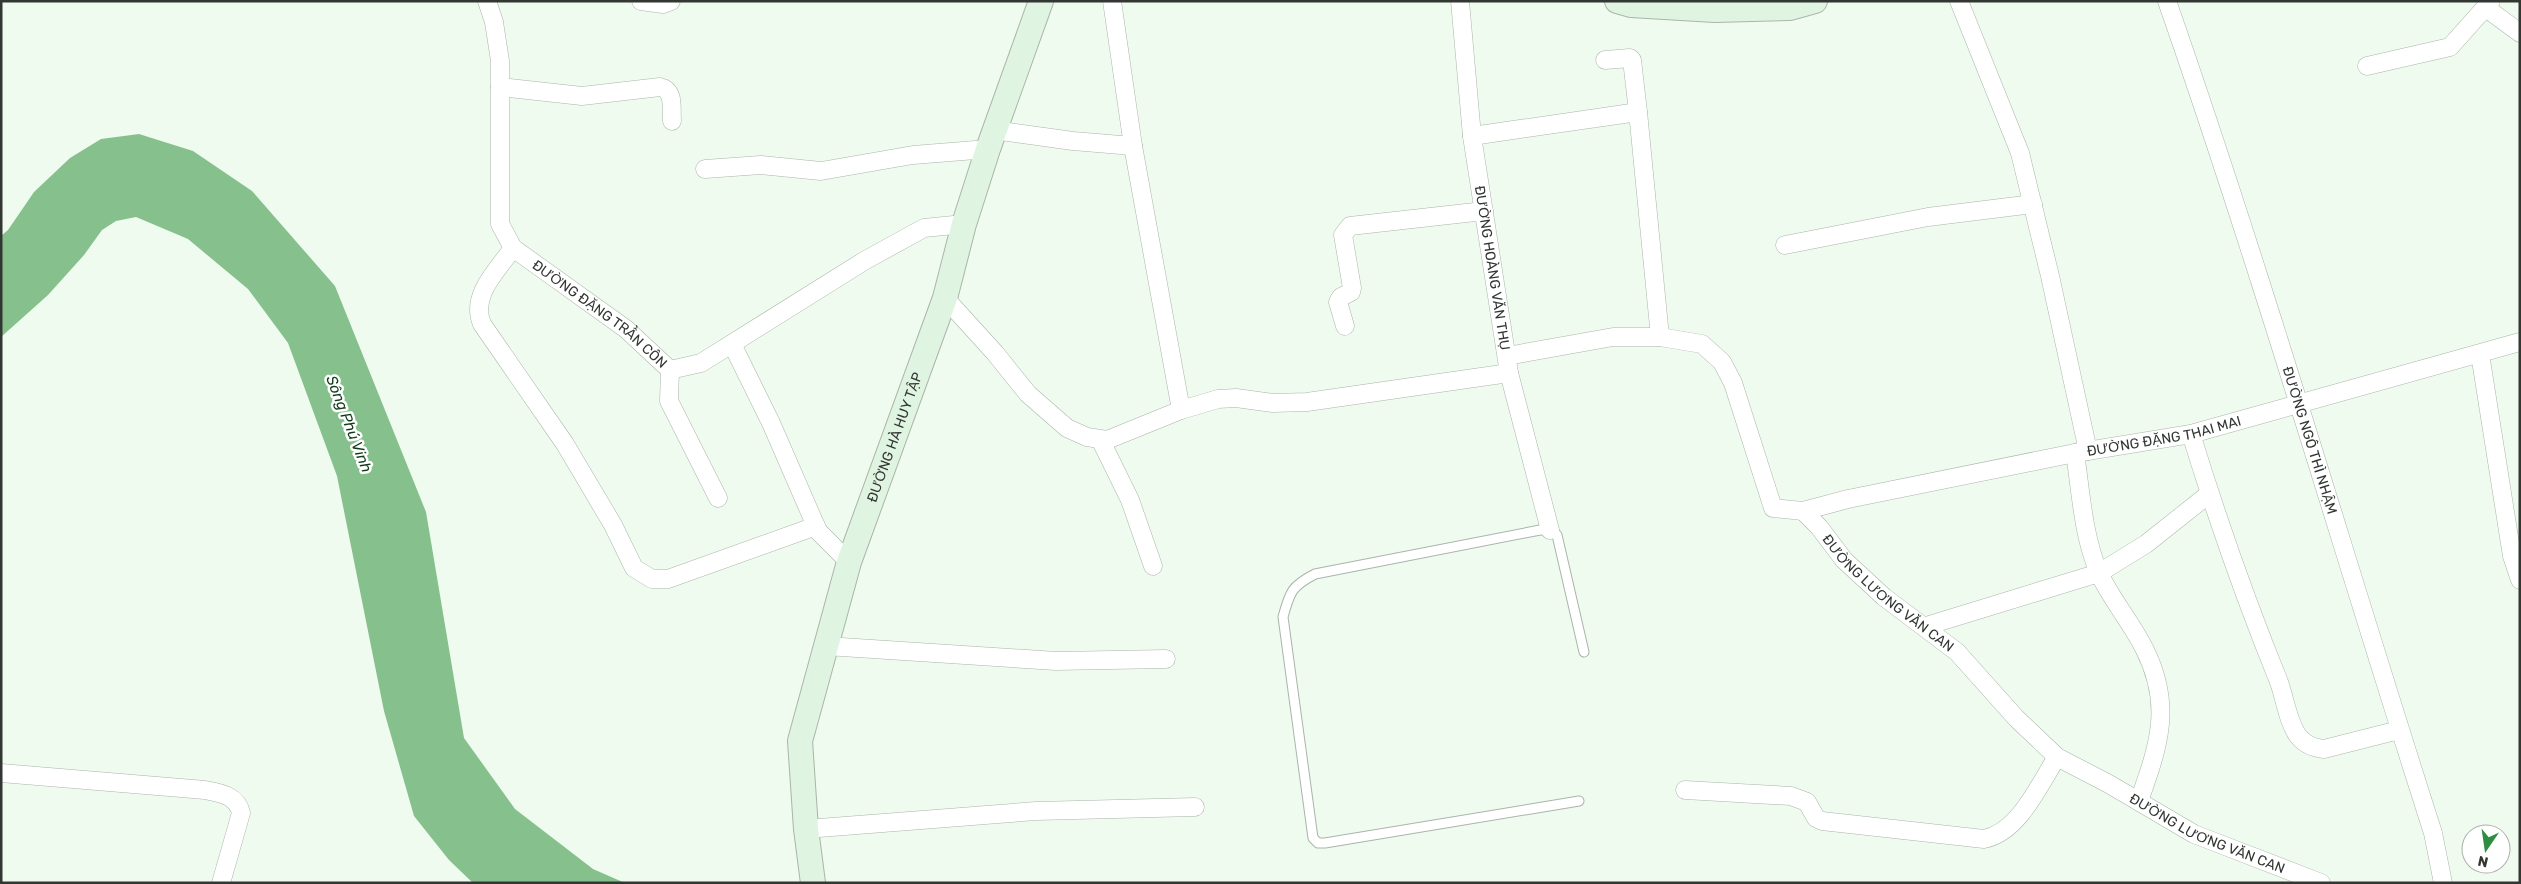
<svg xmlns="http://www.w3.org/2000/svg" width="2521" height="884" font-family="Rubik,sans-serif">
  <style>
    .water { fill: #86c08c }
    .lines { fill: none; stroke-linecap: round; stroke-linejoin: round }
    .lane-casing { stroke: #aab5aa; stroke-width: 11 }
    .street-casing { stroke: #aab5aa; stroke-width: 19 }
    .secondary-casing { stroke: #aab5aa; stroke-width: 26 }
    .lane { stroke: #fff; stroke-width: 9 }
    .street { stroke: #fff; stroke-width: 18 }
    .secondary { stroke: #e0f4e2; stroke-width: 24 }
    .labels { text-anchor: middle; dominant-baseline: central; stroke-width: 5; stroke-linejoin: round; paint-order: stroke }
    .street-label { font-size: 14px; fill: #323733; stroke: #fff }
    .water-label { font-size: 15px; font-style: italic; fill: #123c19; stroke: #fff }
  </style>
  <rect width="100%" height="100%" fill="#effbef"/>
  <path class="water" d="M139,134L193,151L252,191L335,286L426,512L464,738L515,809L593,869L625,883H473L449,860L414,816L384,711L337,476L288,343L248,289L188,239L136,217L116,221L102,230L84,255L48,295L1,337V236L8,230L34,192L70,158L101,139Z"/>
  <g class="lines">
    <g class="lane-casing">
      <path id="lane" d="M1579,801L1325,843H1318L1313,838L1283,617C1290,591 1292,586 1315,574L1540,530H1550L1557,535L1584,652"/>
    </g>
    <g class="street-casing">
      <g id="street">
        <path id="s1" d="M487,1L494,22L500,61V224L513,248L626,329L670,370L701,363L864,261L924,228L964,224"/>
        <path d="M641,1L663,4L671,1"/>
        <path d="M1112,1L1133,146L1181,410"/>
        <path id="s2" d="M1460,1L1472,136L1509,373L1550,530"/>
        <path d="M1959,1L2020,153L2050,276L2088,451"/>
        <path id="s3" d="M2167,1C2263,276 2344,556 2433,833L2443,883"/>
        <path d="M2486,8L2520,33"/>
        <path d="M1605,60L1630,58L1632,60L1638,112"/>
        <path d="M2367,66L2450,47L2491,1"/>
        <path d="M500,87L582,96L660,87C675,90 671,108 672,121"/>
        <path d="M994,130L1073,141L1133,146"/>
        <path d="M1472,136L1638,112L1660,337"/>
        <path d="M705,169L761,165L821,171L913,155L988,149"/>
        <path d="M1785,245L1928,217L2033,204"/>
        <path d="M513,248C497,271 470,295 482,324L565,444L613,525L634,568L652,579H668L816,526"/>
        <path d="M945,298L995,353L1028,394L1067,428L1087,437L1107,440L1181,410L1218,399L1236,398L1273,403L1307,402L1509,373"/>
        <path d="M1345,326L1338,302L1341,297L1351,292L1352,288L1343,235L1350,226L1484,211"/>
        <path d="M732,344L771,423L818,531L849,562"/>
        <path d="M2480,354L2512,556L2520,580"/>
        <path id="s4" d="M1507,356L1613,337H1660L1702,344L1722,362L1733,383L1773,508L1803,511L1848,499L2075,453L2191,434L2520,342"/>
        <path d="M670,370L669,401L718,498"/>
        <path d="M2191,434C2217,518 2246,601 2279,682C2285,699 2288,722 2298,736C2305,745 2314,748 2324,749L2399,730"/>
        <path d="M1101,441L1130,500L1153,566"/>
        <path d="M2075,453C2081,493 2083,536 2099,573C2111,599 2131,622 2144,648C2173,705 2159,745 2139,801"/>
        <path id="s5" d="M1803,511L1819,527L1844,560L1884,597L1957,652L2016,718L2057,757L2109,784L2194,834L2321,883"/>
        <path d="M1926,626L2099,573L2146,544L2209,494"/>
        <path d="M826,646L1056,661L1166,659"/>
        <path d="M1,773L205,790C220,793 237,795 241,813L221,883"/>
        <path d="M1685,790L1791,796L1807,802L1816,818L1822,821L1984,839C2019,832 2039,785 2057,757"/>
        <path d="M806,829L1036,811L1195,807"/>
      </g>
    </g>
    <g class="secondary-casing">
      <g id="secondary">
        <path d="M1617,1L1631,5L1715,10L1790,8L1815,1"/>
        <path id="s6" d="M813,883L806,829L800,741L849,562L945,298L964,224L988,149L1041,1"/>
      </g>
    </g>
    <use href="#lane" class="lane"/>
    <use href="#street" class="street"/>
    <use href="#secondary" class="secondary"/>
  </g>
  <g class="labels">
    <g class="street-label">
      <text stroke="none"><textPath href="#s2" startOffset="269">ĐƯỜNG HOÀNG VĂN THỤ</textPath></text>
      <text stroke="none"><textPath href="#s1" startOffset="361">ĐƯỜNG ĐẶNG TRẦN CÔN</textPath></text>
      <text stroke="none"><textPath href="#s4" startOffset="778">ĐƯỜNG ĐẶNG THAI MAI</textPath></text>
      <text stroke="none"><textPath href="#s6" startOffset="461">ĐƯỜNG HÀ HUY TẬP</textPath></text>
      <text stroke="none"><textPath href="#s3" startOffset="462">ĐƯỜNG NGÔ THÌ NHẬM</textPath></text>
      <text stroke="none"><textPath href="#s5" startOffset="119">ĐƯỜNG LƯƠNG VĂN CAN</textPath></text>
      <text stroke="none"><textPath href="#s5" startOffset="524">ĐƯỜNG LƯƠNG VĂN CAN</textPath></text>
    </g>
    <g class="water-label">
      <text transform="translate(349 424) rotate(69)">Sông Phú Vinh</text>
    </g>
  </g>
  <rect width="2521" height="884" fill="none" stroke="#323733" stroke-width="5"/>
  <g transform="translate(2486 849) rotate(193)"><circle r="24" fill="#ffffff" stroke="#adafad"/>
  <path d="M0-4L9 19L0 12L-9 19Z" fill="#2e8d40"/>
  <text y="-8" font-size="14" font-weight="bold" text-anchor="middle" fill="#323733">N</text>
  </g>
</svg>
